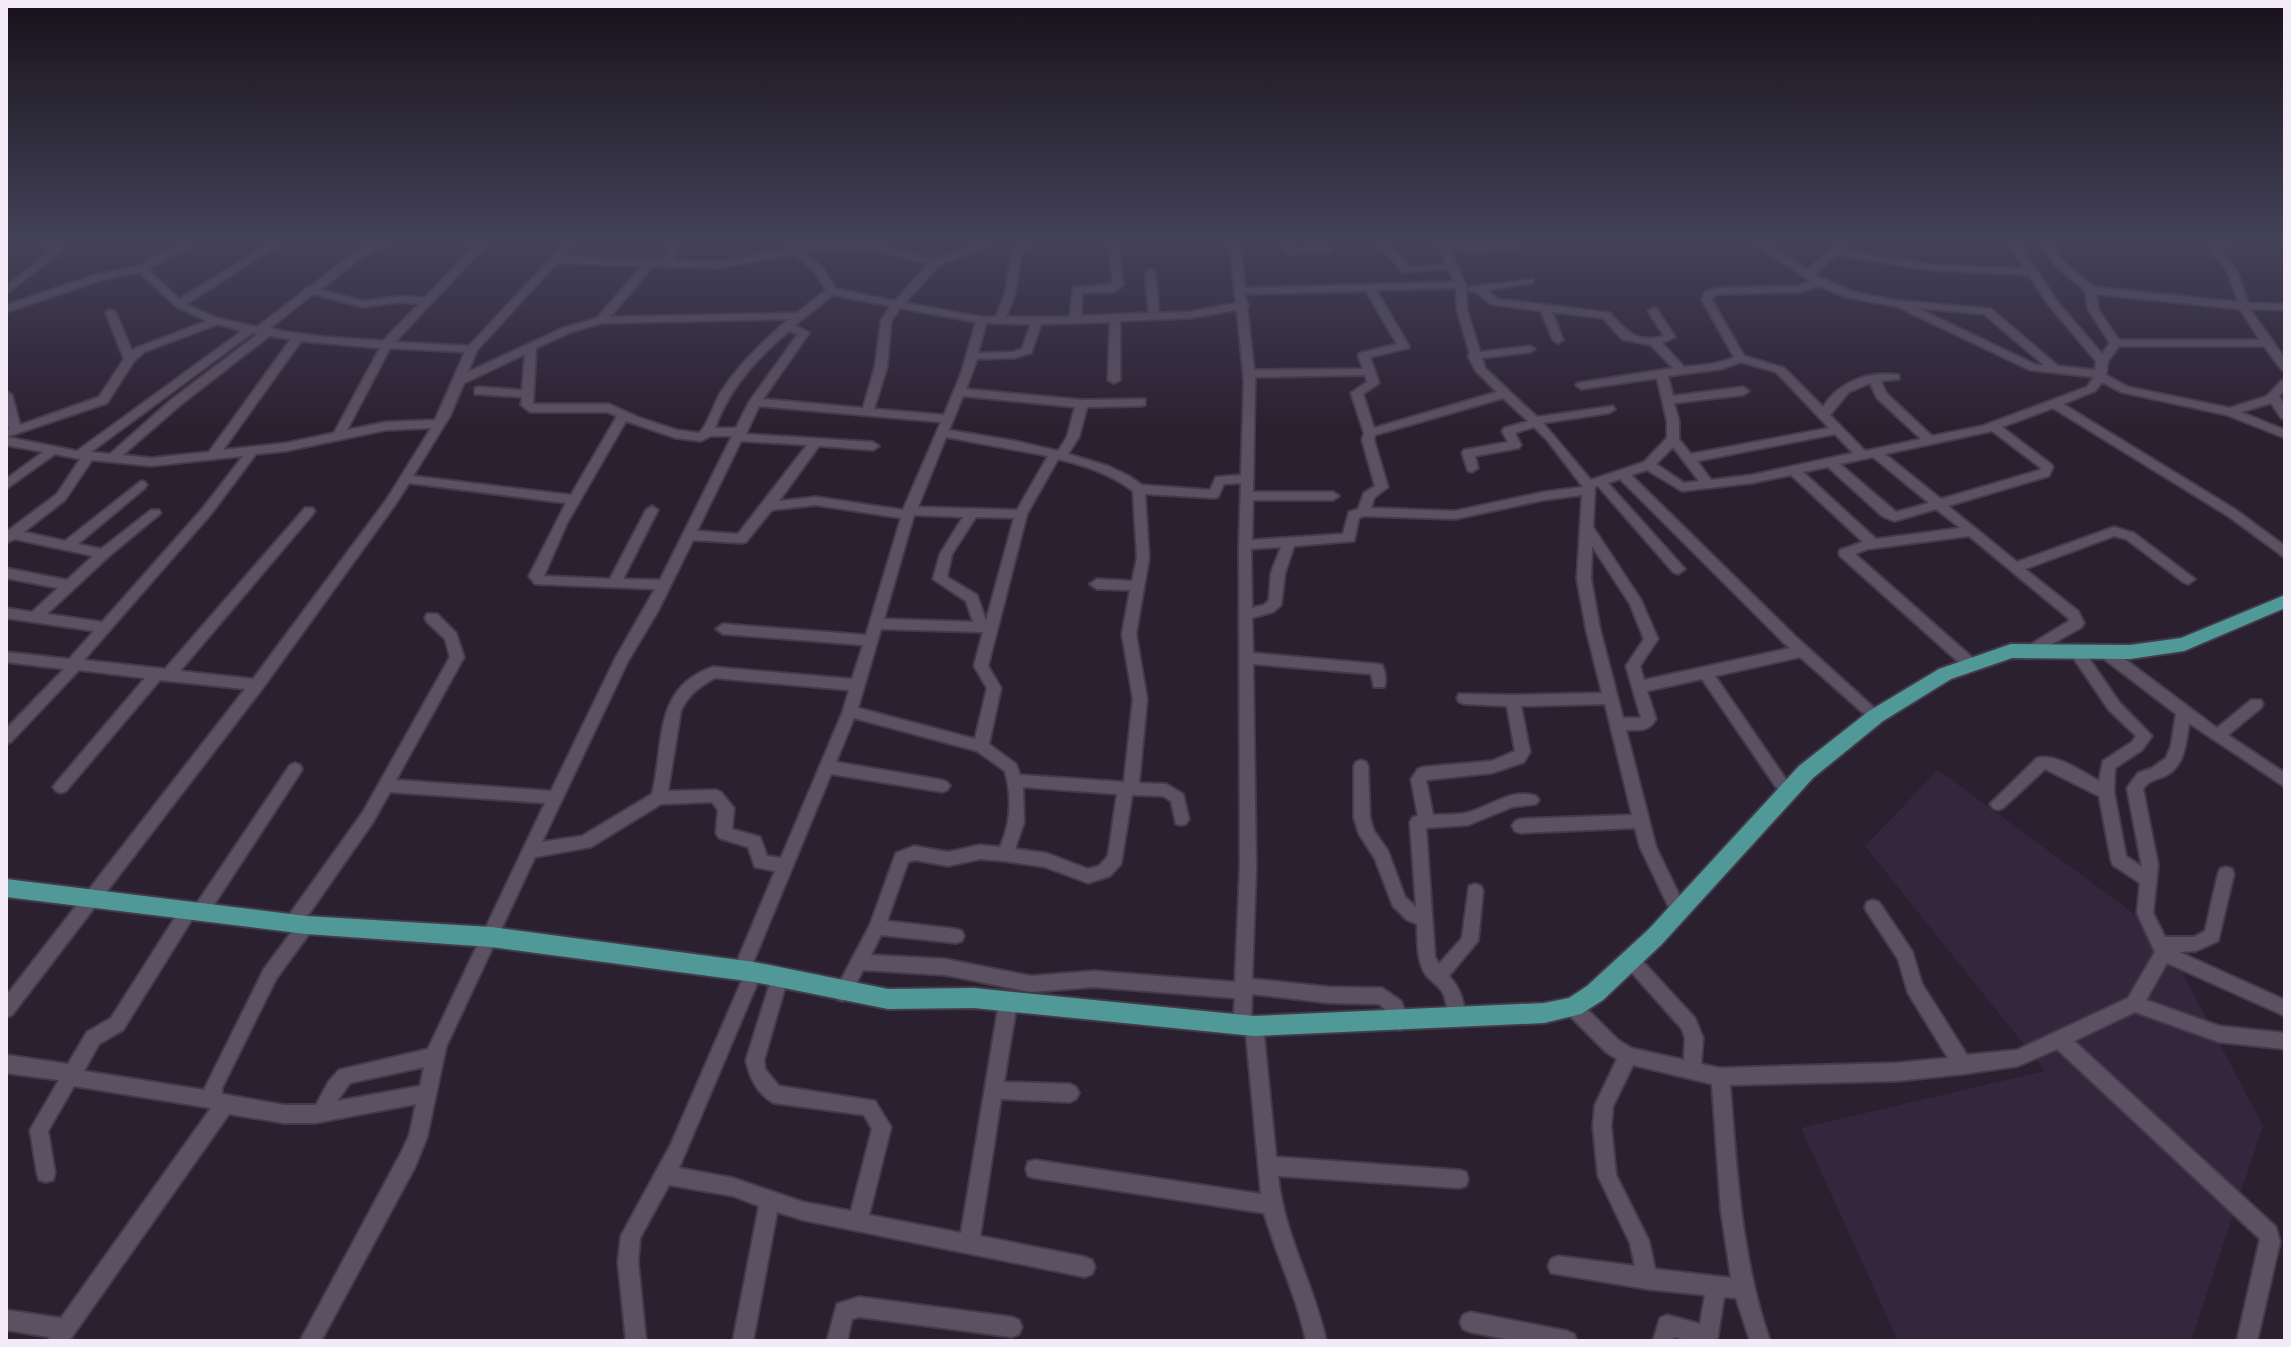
<svg xmlns="http://www.w3.org/2000/svg" width="2291" height="1347" font-family="Montserrat,sans-serif">
  <style>
    .built { fill: #34263d }
    .lines { fill: none; stroke-linecap: round; stroke-linejoin: round }
    .minor-casing { stroke: #433b49; stroke-width: 4 }
    .major-casing { stroke: #433b49; stroke-width: 4 }
    .minor { fill: #5c5063; fill-rule: evenodd }
    .major { fill: #519998; fill-rule: evenodd }
  </style>
  <rect width="100%" height="100%" fill="#2a2030"/>
  <path class="built" d="M1938,770L2162,934L2263,1126L2191,1341H1898L1801,1128L2045,1071L1865,846Z"/>
  <g class="lines">
    <g class="minor-casing">
      <path id="minor" d="M48,240H58L54,245L65,249L6,294V286L52,250L42,246Z
        M188,240H200L148,269L179,299L275,240H287L186,304L217,318L257,327L304,291L305,288L310,287C333,270 363,239 393,240L357,261L320,290L363,301L402,296L425,298L476,244L460,242L459,240H491L395,342L469,346L568,240H578L563,257L662,260L673,240H683L672,260L720,262L789,249L779,240H790L795,244L870,242L934,260L988,240H1002L939,265L905,303L982,317H996L1005,294L1012,250L1026,240H1038L1022,251L1015,294L1006,317H1070L1073,288L1113,284L1108,240H1118L1123,285L1113,292L1082,293L1081,316L1149,313L1145,272L1150,269L1155,272L1159,313L1189,312L1236,303L1229,240H1239L1245,288L1455,282L1449,269L1403,272L1375,240H1385L1410,267L1446,264L1436,240H1446L1448,244L1464,243L1471,247L1517,243L1522,246L1521,248L1469,253L1462,249L1450,250L1466,285L1467,310L1480,352L1530,346L1535,349L1530,352L1482,358L1485,368L1537,417L1613,406L1615,409L1609,413L1543,423L1591,480L1644,462L1667,438V421L1657,378L1582,389L1576,385L1578,383L1673,368L1651,345L1622,339L1603,318L1552,312L1563,340L1558,343L1553,340L1541,311L1490,304L1476,292L1470,291V287L1533,279V283L1487,290L1497,299L1610,313C1626,331 1637,344 1664,336L1648,311L1653,308L1657,309L1675,337L1662,343L1684,367C1701,365 1718,365 1734,357L1702,300L1704,293L1716,288L1797,286L1811,281L1749,240H1760L1808,270L1816,261L1832,251V240H1842V250L1929,264L2025,269L2007,240H2017L2056,300L2102,354L2110,343L2088,309L2085,291L2054,264L2040,240H2050L2062,260L2093,287L2238,302L2227,271L2210,250L2212,243L2221,240H2234L2221,247L2220,250L2237,270L2248,303L2285,304V310L2250,309L2285,359V370L2281,369L2264,346H2119L2108,361L2106,375L2128,387L2230,408L2267,396L2281,381L2285,380V390L2279,396L2285,406V419L2281,418L2271,403L2241,412L2285,430V438L2227,415L2121,392L2102,382L2095,391L2063,404L2236,510L2285,546V558L2228,516L2053,408L2002,427L2051,464L2053,467L2049,476L1948,506L2017,562L2114,527L2134,533L2195,579L2188,584L2183,582L2126,539L2114,536L2025,569L2078,611L2084,623L2082,627L2033,655L2026,650L2028,646L2069,621L2068,618L1969,536L1868,549L1855,554L1974,659L1976,663L1969,668L1964,667L1840,556L1839,553L1840,550L1863,542L1791,475L1752,483L1682,491L1647,470L1631,475L1795,636L1883,716L1881,720H1871L1800,657L1715,676L1792,788L1795,792L1792,796L1787,798L1782,796L1702,679L1647,691L1656,719C1649,732 1639,730 1626,730L1656,847L1687,911L1685,916L1679,918L1673,916L1640,847L1635,828L1520,833L1515,831L1512,826L1515,821L1520,819L1632,815L1605,704L1521,706L1530,752L1524,762L1492,773L1426,780L1433,815C1444,814 1456,815 1466,813C1491,807 1510,788 1536,796L1539,800L1536,804L1512,807L1468,825L1426,828L1435,957L1439,964L1462,938L1469,886L1475,884L1481,886L1483,891L1478,941L1449,976C1461,989 1468,1008 1462,1025L1456,1027L1450,1025C1446,1015 1448,1002 1443,993C1439,986 1431,981 1426,975C1416,960 1418,941 1417,924L1407,920L1393,906L1375,859L1359,834L1354,818V766L1356,762L1361,760L1366,762L1368,766L1370,818L1374,831L1388,851L1405,897L1416,907L1410,822L1413,817L1418,816L1411,779L1418,769L1423,767L1492,761L1515,751L1507,706L1464,704L1459,702L1457,698L1459,694L1515,695L1602,693L1586,629L1577,579L1582,495L1544,500L1455,519L1364,516L1359,518L1354,541L1294,546L1285,573L1281,605L1273,612L1252,618L1253,653L1377,664L1382,665C1385,671 1387,681 1384,687H1374L1371,674L1253,664L1256,867L1252,979L1329,987L1382,988L1401,1001L1409,1022L1406,1028L1400,1030L1394,1028L1388,1012L1379,1004L1329,1003L1252,994L1251,1019L1260,1020L1263,1026L1276,1157L1459,1170L1466,1172L1468,1179L1466,1186L1459,1188L1278,1176C1284,1236 1314,1283 1326,1341H1306C1297,1297 1277,1257 1264,1213L1035,1178L1028,1176L1026,1169L1028,1162L1035,1160L1261,1194L1246,1033L1242,1034L1236,1032L1233,1026L1235,998L1094,987L1031,992L945,975L863,970L848,999L842,1001L836,999L834,993L870,925L896,853L914,846L948,852L980,845L1000,847C1011,823 1012,797 1005,771L977,751L854,718L836,762L942,780L947,782L950,786L947,790L942,792L831,774L752,965L760,967L762,972L679,1168L733,1178L803,1202L851,1211L872,1129L864,1115L774,1103C758,1095 749,1077 746,1060L772,977L774,972L780,969L786,972L788,977L764,1060L765,1069L779,1086L875,1101L891,1127L869,1215L961,1233L999,1003L1002,997L1008,995L1014,997L1017,1003L1004,1082L1070,1084L1076,1087L1079,1093L1076,1099L1070,1102L1001,1099L980,1236L1085,1257L1092,1260L1095,1267L1092,1274L1085,1277L803,1220L777,1212L753,1341H733L759,1206L733,1196L669,1185L640,1238L638,1262L646,1341H626L618,1262L621,1236L671,1144L743,978L735,976L733,971L775,871L755,867L748,847L719,838L716,833L718,810L712,802L661,804L591,847L535,857L446,1047L427,1137L415,1167L321,1341H300L401,1153L409,1136L416,1104L315,1123H284L229,1114L69,1341H47L49,1337L6,1330V1310L61,1318L211,1108L74,1086L48,1131L55,1173L53,1180L46,1182L39,1180L37,1173L30,1130L59,1080L6,1073V1055L68,1064L87,1032L111,1018L183,905L189,903L195,906L290,765L295,763L300,765L302,769L300,773L206,917L200,919L194,916L123,1030L99,1044L84,1071L204,1090L264,969L293,930L287,928L285,923L287,918L363,812L450,657L445,639L427,622L425,618L427,614H437L456,633L464,657L396,780L551,791L615,659L655,589L535,584L529,576L566,503L409,483L395,505L262,689L12,1015L6,1017V996L245,689L160,680L66,791L61,793L56,791L53,787L56,783L145,678L79,670L11,742L6,744V729L64,669L6,662V652L69,659L94,631L6,618V608L32,612L58,588L6,578V568L67,580L93,556L15,539L6,543V532L57,494L80,459L55,454L6,489V479L43,452L6,445V430L9,429L6,416V391L12,395L20,425L99,397L124,359L106,313L107,311L111,310L116,313L132,351L136,348L207,321L177,307L139,272L102,280L6,312V305L95,275L138,266ZM870,248L928,264L895,301L836,289L822,267L801,250ZM795,254L814,271L826,290L797,313L610,317L653,266L720,268ZM1839,255L1929,270L2029,275L2048,304L2096,361L2095,370L2058,366L1991,309L1893,300L1853,292L1815,275L1824,265ZM557,263L642,266L597,318L563,328L468,372L477,350ZM1819,286L1846,297L1898,307L2030,370L2094,377L2087,387L1982,426L1932,436L1886,393L1881,381L1899,379V375C1869,371 1839,381 1823,407L1784,368L1744,356L1712,300L1713,297L1718,294L1798,292ZM1456,288L1457,310L1470,354L1468,356L1476,371L1497,392L1374,428L1363,394L1379,383L1370,357L1408,348L1409,346L1376,290ZM1366,291L1397,344L1360,353L1358,355L1363,369L1254,370L1247,307L1249,305L1246,302L1245,294ZM313,294L363,307L402,302L419,304L383,341L325,337L286,332L270,328ZM2096,294L2240,309L2260,340H2119L2098,309ZM833,295L890,306L881,321L875,367L863,408L763,399L809,333L795,325ZM900,308L976,322L961,374L944,415L874,409L887,367L891,321ZM1917,308L1984,314L2044,365H2036ZM1237,310L1244,381L1241,475L1216,477L1210,490L1142,485L1129,476L1108,466L1068,454L1079,437L1087,407L1141,406L1145,405V399L1082,400L966,389L977,359L1014,358L1031,353L1041,324L1110,322L1108,380L1114,383L1120,380V321L1189,318ZM789,319C765,340 741,362 723,389C714,401 709,424 699,433L677,430L640,418L609,404H533L536,348L571,332L602,323ZM986,323L1031,324L1022,349L1013,352L978,353ZM218,324L242,331L77,451L7,437L107,403L134,361L144,352ZM789,331L798,334L749,402L736,428H715C729,388 757,358 789,331ZM252,333L258,334L171,400L110,454L91,452ZM269,336L291,339L209,452L151,458L123,455L179,406ZM301,341L380,348L334,433L286,443L223,450ZM390,348L465,352L435,420L386,422L347,430ZM525,354L522,390L479,387L475,388V394L522,397L521,405L530,412H607L617,416L571,495L413,476L450,416L464,383ZM1741,362L1776,372L1829,428L1691,454L1679,439V421L1674,403L1743,395L1749,391L1743,387L1673,396L1668,376L1721,369ZM1365,375L1367,382L1351,393L1364,433L1362,440L1375,486L1364,493L1358,509L1349,512L1343,534L1252,540L1253,500H1333L1339,496L1333,492H1253L1255,377ZM1870,383L1877,398L1921,439L1865,451L1830,415L1849,392ZM963,396L1075,407L1067,437L1058,451L1015,441L949,430ZM1503,398L1528,421L1504,428L1502,431L1508,442L1464,450L1462,453L1468,471L1472,472L1478,468L1475,456L1519,448L1521,445L1515,433L1534,427L1547,440L1583,487L1544,492L1455,511L1371,508L1374,498L1388,487L1374,440L1375,435ZM759,406L941,422L903,510L816,497L779,501L819,446L873,450L879,446L873,442L746,434ZM626,421L676,438L701,441L711,436H732L660,580L623,579L658,510L652,506L646,510L610,579L544,576L567,523ZM431,428L387,499L253,679L180,671L313,514L315,511L313,508H305L165,669L84,660L211,514L256,454L286,451L386,430ZM1992,431L2041,468L2040,470L1941,499L1885,454ZM1835,434L1853,453L1752,475L1711,480L1697,461ZM946,437L1048,456L1017,510L918,507ZM741,441L807,445L738,534L697,531ZM1673,447L1699,481L1684,483L1656,464ZM243,456L203,508L102,622L47,614L108,557L161,513L159,510H151L101,549L78,544L145,488L147,485L145,482L141,481L65,541L24,532L65,500L92,460L151,466ZM1873,457L1929,503L1896,512L1840,464ZM1058,459C1084,465 1111,474 1133,491L1137,558L1132,581L1097,579L1090,584L1097,589L1130,590L1122,634L1133,699L1124,782L1020,775L1016,764L989,744L1001,688L988,666L1027,514ZM1828,467L1882,516L1891,520L1895,521L1936,509L1960,528L1876,539L1803,472ZM1620,479L1785,644L1790,648L1644,680L1640,666L1658,639L1641,600L1593,527L1595,487L1598,486L1673,572L1678,574L1685,569L1608,483ZM1241,483L1239,545L1240,867L1235,982L1094,971L1031,976L945,959L871,955L881,935L956,943L962,941L964,936L962,931L956,929L887,921L908,862L915,860L948,866L980,859L1004,861L1045,867L1088,883L1110,876L1121,864L1132,795L1163,796L1171,801L1176,824L1181,825L1186,824L1189,819L1183,794L1166,784L1139,783L1147,699L1136,634L1149,558L1145,494L1214,498L1218,497L1224,484ZM816,505L901,518L866,635L723,624L716,629L723,634L863,645L852,679L713,667C652,688 665,744 652,794L582,836L542,842L628,661L658,611L693,540L741,543L746,542L772,510ZM914,515L963,517L940,554L933,579L966,601L973,622L884,619ZM976,517L1014,518L986,621L977,595L947,577L952,554ZM1592,546L1630,604L1644,639L1626,666L1641,718H1623L1600,629L1591,579ZM1281,547L1271,573L1269,600L1264,605L1252,608L1251,549ZM881,629L983,632L974,666L987,688L975,739L858,708ZM715,678L849,690L843,711L781,858L767,856L760,837L732,829L734,808L721,792L716,790L668,791L681,710C689,694 700,686 715,678ZM1023,787L1117,794L1108,856L1099,866L1088,869L1046,853L1015,849L1024,822ZM390,792L545,803L428,1049L339,1070L329,1081L316,1105H284L222,1094V1088L276,979L312,930L314,925L312,920L306,918L373,822ZM424,1067L420,1086L337,1101L350,1083Z
        M1280,240H1290L1294,248L1328,247L1333,250L1328,253L1290,254L1286,253Z
        M2077,647L2082,648L2119,702L2152,736L2142,750L2115,768L2114,792L2126,856L2142,867L2127,788L2138,773L2152,768L2166,758L2171,746L2176,714L2100,656L2098,652L2100,648H2110L2217,728L2251,700H2261L2263,704L2261,708L2228,735L2285,773V787L2189,723C2186,743 2185,766 2165,776C2155,780 2149,780 2143,789L2158,865L2153,913L2165,937H2194L2205,931L2218,874L2220,869L2226,867L2232,869L2234,874L2218,941L2196,951L2179,952L2285,1000V1016L2167,963L2146,1000L2219,1026L2285,1033V1049L2219,1042L2135,1012L2074,1041L2276,1227L2280,1242L2257,1341H2237L2260,1239L2057,1049L2018,1066L1963,1074L1897,1081L1730,1085C1737,1172 1741,1258 1770,1341H1750L1736,1298L1724,1297L1717,1341H1689L1674,1337L1673,1341H1653L1660,1318L1667,1315L1700,1324L1705,1295L1647,1289L1551,1273L1548,1266L1551,1259L1558,1256L1635,1266L1630,1243L1598,1176L1593,1126L1595,1105L1617,1059L1606,1052L1567,1013L1564,1007L1567,1001L1573,999L1579,1001L1618,1040L1631,1048L1684,1060L1685,1038L1682,1029L1625,965L1623,960L1625,955L1631,952L1637,955L1695,1018L1703,1038L1701,1064L1720,1068L1897,1063L1948,1058L1908,993L1898,959L1867,912L1865,907L1867,902L1873,900L1879,902L1912,951L1922,984L1967,1055L2017,1050L2128,998L2155,952L2137,913L2140,883L2113,865L2111,860L2099,796L2045,769L2003,808L1998,810L1993,808L1990,804L2037,758C2057,753 2082,772 2099,781L2103,761L2132,742L2136,736L2109,710L2072,656L2070,652L2072,648ZM1633,1065L1712,1084L1721,1211L1731,1278L1655,1269L1649,1241L1616,1175L1611,1126L1613,1106Z
        M859,1297L1012,1317L1019,1320L1022,1327L1019,1334L1012,1337L859,1317L852,1319L847,1341H827L837,1304Z
        M1470,1312L1567,1331L1574,1334L1577,1341H1516L1470,1332L1463,1329L1460,1322L1463,1315Z"/>
    </g>
    <g class="major-casing">
      <path id="major" d="M2285,595V608L2184,651L2130,659L2012,658L1951,679L1883,721L1813,778L1662,944L1603,1000L1581,1014L1544,1023L1254,1036L974,1008L888,1009L754,982L491,947L306,934L6,897V879L306,916L491,927L754,962L888,989L974,988L1254,1016L1544,1003L1569,998L1587,986L1648,930L1799,766L1869,711L1939,669L2011,644L2130,645L2181,638Z"/>
    </g>
    <use href="#minor" class="minor"/>
    <use href="#major" class="major"/>
  </g>
  <linearGradient id="sky" x2="0" y2="1"><stop stop-color="#17121a"/><stop offset="0.56" stop-color="#444259"/><stop offset="1" stop-color="#444259" stop-opacity="0"/></linearGradient>
  <rect width="2291" height="428" fill="url(#sky)"/>
  <rect width="2291" height="1347" fill="none" stroke="#f2ebf7" stroke-width="16"/>
</svg>
